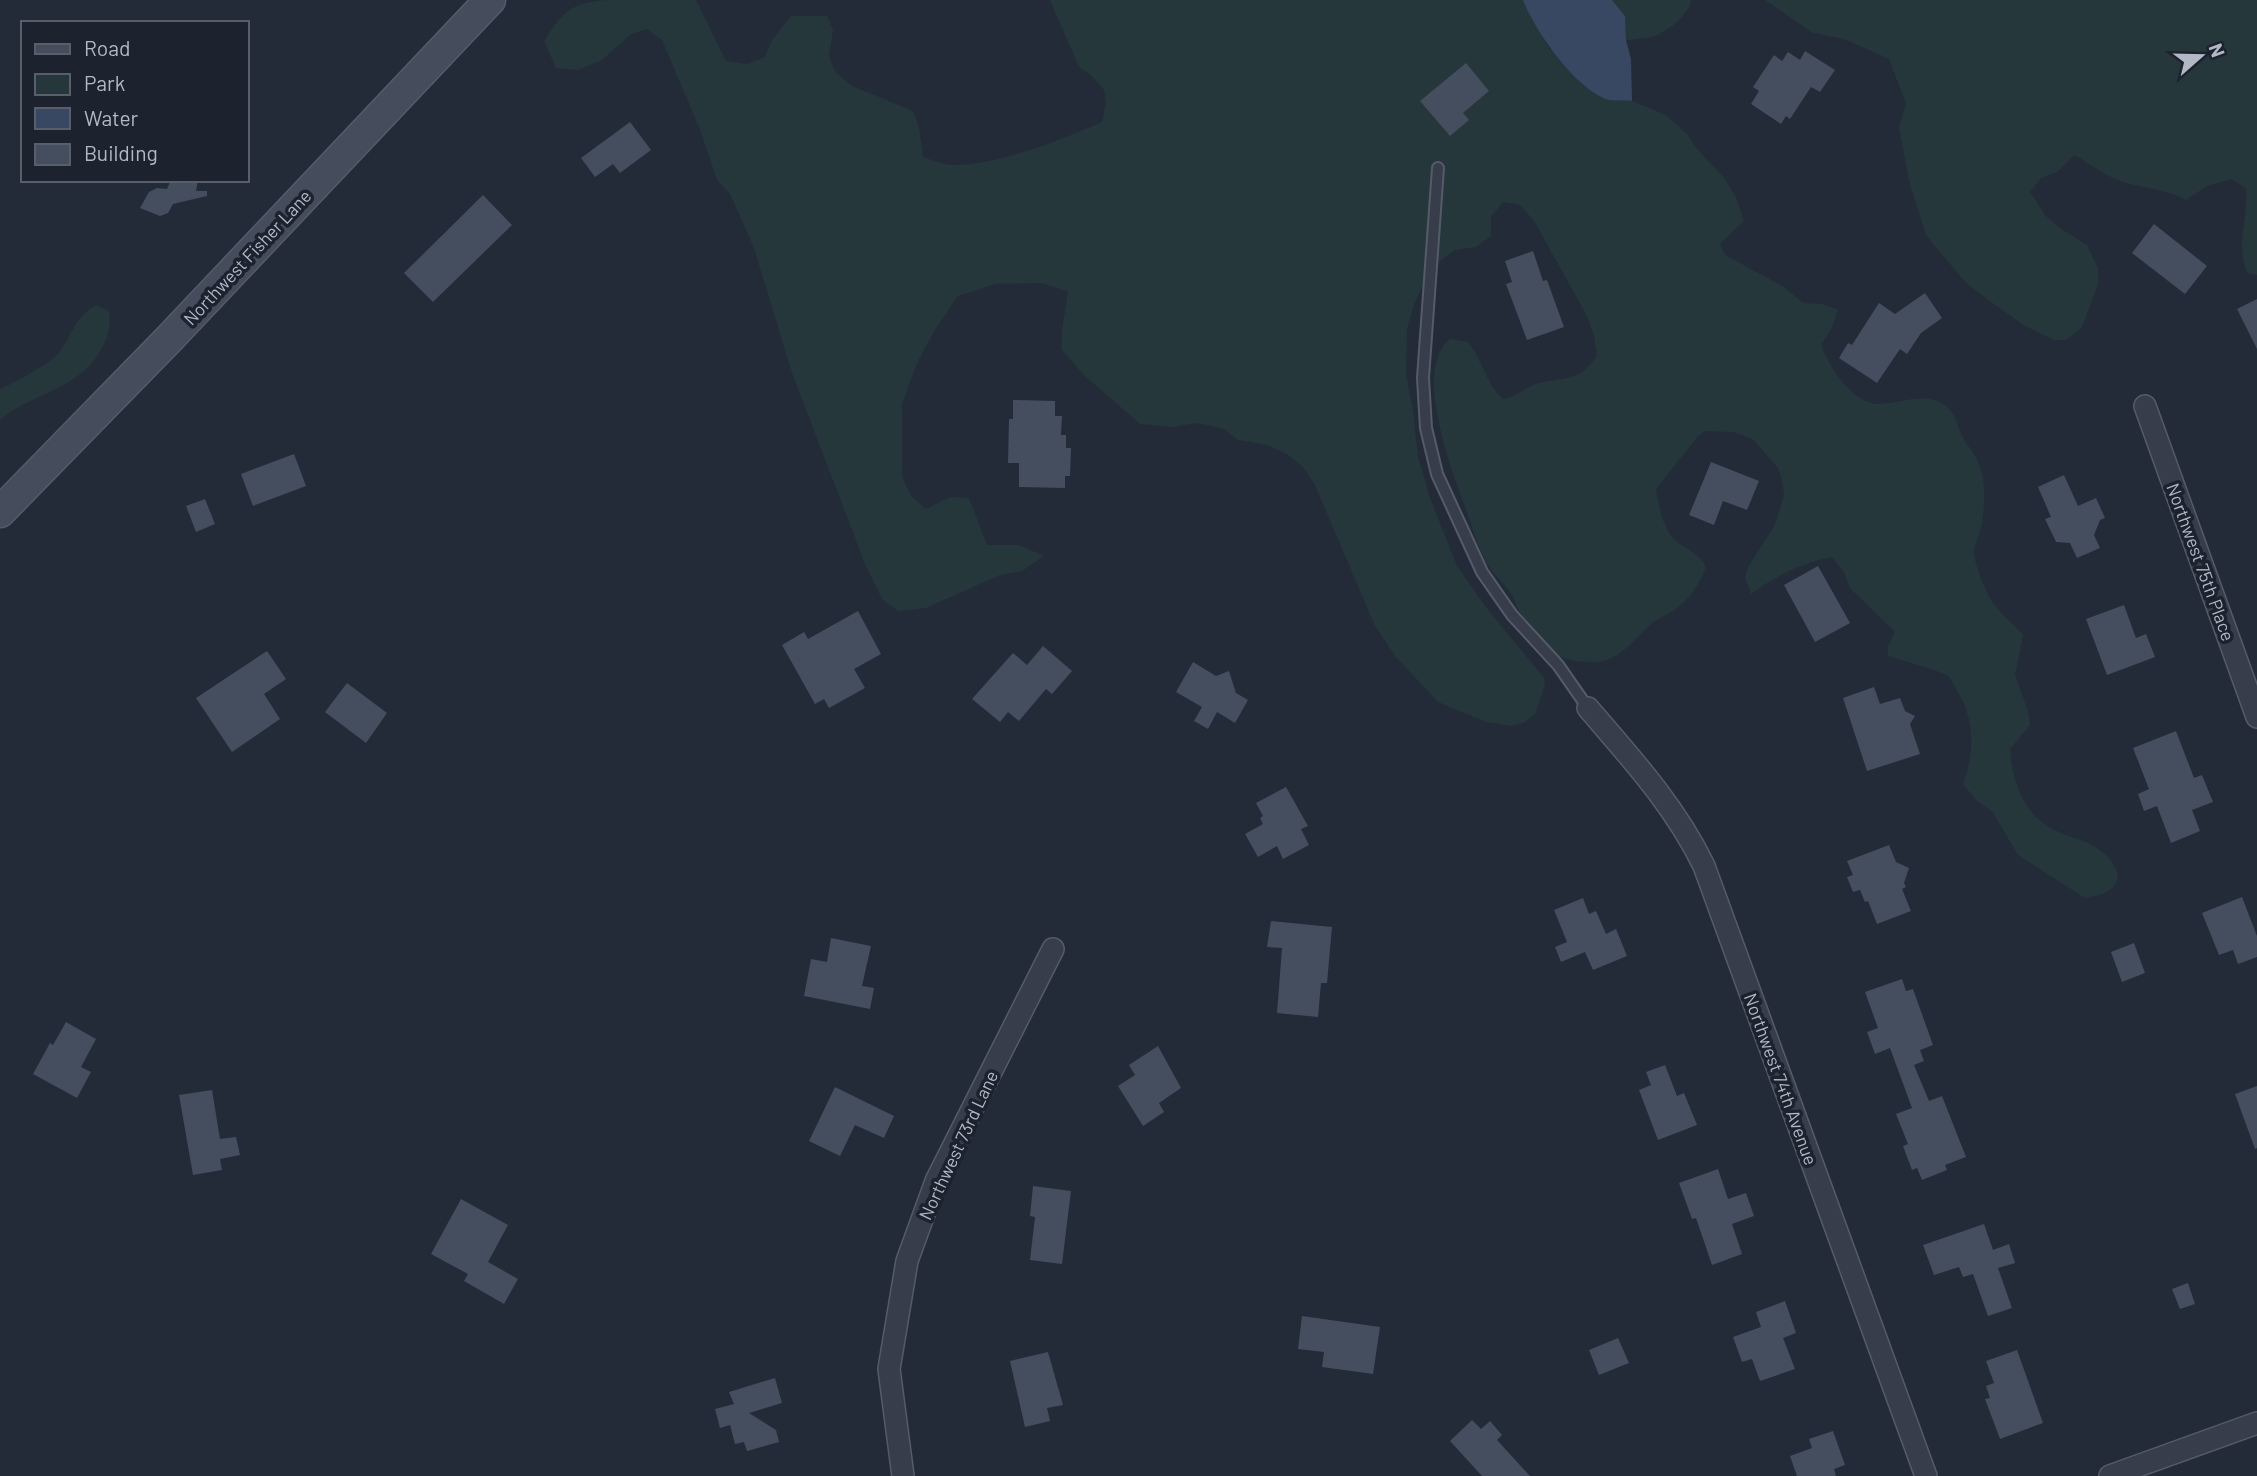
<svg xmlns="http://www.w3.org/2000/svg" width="2257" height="1476" font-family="Barlow,sans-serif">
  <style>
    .green { fill: #25373a }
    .water { fill: #394862 }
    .building { fill: #444e5e }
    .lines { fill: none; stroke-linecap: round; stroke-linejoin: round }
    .lane-casing { stroke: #555b68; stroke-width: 14 }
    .street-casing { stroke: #555b68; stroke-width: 24 }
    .secondary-casing { stroke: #555b68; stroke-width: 33 }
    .lane { stroke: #373d4a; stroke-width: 10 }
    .street { stroke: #373d4a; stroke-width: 21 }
    .secondary { stroke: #454c5c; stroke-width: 30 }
    .labels { text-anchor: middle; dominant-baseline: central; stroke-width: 7; stroke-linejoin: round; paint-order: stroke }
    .street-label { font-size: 18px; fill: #b2b8c6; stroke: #1c222e }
  </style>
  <rect width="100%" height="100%" fill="#232b39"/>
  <path class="green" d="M609,0H696L726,61L747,64L765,57L772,40L791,16H827L833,30L829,57L836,73L852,86L913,111L919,127L923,157C933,160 945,166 955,165C1001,164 1061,140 1102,122L1106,103L1104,90L1091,75L1079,67L1050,0H1523L1549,48L1609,100L1632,101L1666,115L1687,134L1696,148L1724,178L1736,197L1744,221L1720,244L1725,255L1784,287L1803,303L1823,304L1838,310L1831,329L1821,345C1829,366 1852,403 1878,404C1901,404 1930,389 1949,409C1956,416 1959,430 1963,438C1966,445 1972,449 1975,456C1987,478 1985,499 1982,523C1981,534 1973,544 1974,554C1977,572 1986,594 1997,608C2003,616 2016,626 2023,635L2015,675L2028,711L2030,725L2010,749C2011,772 2019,801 2037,818C2057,837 2081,836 2100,850C2114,860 2128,881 2106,892C2101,896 2092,896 2085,898L2018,855L1992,811L1977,801L1963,784C1975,752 1975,719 1957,691C1955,687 1952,680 1949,677C1942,670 1900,661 1888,655V647L1895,632L1850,588L1844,572L1832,557C1801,563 1776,576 1751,594L1745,578L1748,567L1775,525L1784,495L1782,480L1778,468L1754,440L1734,432L1705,431L1698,436L1656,489C1659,506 1663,531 1677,542C1688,550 1700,554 1706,567C1698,586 1689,601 1671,612C1664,617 1655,619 1649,626C1635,639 1619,660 1598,662C1585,663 1563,660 1552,653C1543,646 1530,631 1523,621C1519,614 1517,605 1513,597C1507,585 1494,576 1487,564C1478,547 1472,527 1466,509C1452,472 1412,368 1450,339L1468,342C1482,360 1486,383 1503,399C1518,396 1527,386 1539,383C1565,377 1581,382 1597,355L1594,335L1587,316L1534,221L1520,205L1503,202L1491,217V236L1476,247L1455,250L1431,268L1413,307L1407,329L1406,374L1413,411L1418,457L1430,498L1457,566L1485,606L1544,678L1545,684L1535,714L1525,722L1511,726L1486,722L1438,702L1396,657L1375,626L1315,485L1303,467L1287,454L1267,445L1238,440L1224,429L1197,423L1171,427L1140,424L1085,376L1062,350V330L1068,292L1042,283L995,284L958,296L936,328L917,363L902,404V476L911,496L926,509L950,497L969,498L987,545H1019L1044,556L1022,571L1000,575L926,608L898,611L882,599L865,564L792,373L754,248L730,194L717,180L699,127L662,40L647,29L631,34L602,60L578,70L556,68L544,41C564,10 571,3 609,0Z
    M1612,0H1691C1689,15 1669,30 1655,36C1647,39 1635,39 1626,40L1625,16Z
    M1765,0H2257V275L2247,273C2235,239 2249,221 2246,188L2231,179L2207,186L2186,200C2164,188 2145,189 2123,182C2105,176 2091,165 2075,155L2057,172L2041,178L2030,192L2046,216L2060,228L2087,245L2098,268V284L2082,327L2066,340H2054L2025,326L1991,302L1966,283L1926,235L1909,181L1899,127L1906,104L1889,59L1844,39L1813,33Z
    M96,305L109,311C111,329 108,338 99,353C76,391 31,393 0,420V389C13,384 52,362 60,352C72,334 76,316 96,305Z"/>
  <path class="water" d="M1523,0H1612L1625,16L1626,40L1631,59L1632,101C1625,100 1616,101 1609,100C1576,90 1535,31 1523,0Z"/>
  <path class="building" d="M1805,51L1835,70L1820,92L1811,87L1790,119L1786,116L1781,124L1751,104L1759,91L1753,87L1774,55L1782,61L1788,52L1800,60Z
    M1466,63L1489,91L1463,113L1469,120L1450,136L1420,101Z
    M630,122L651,150L620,173L613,164L595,177L581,158Z
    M171,180H198L196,191H207V196L173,204L168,213L160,216L140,208L149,192L157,188L167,189Z
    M483,195L512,225L433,302L404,273Z
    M2154,224L2207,266L2185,294L2132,253Z
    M1533,251L1543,281L1547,280L1564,327L1527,340L1506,284L1512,282L1505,261Z
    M1925,293L1942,318L1921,333L1907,354L1900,349L1877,383L1839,358L1848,343L1852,345L1879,303L1895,314Z
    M2257,299V349L2237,309Z
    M1013,400L1055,401V416H1062L1061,435H1066V448H1071L1070,476H1065V488L1019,487V463H1008L1009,419H1013Z
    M294,454L306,486L253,506L241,474Z
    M1711,462L1759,481L1747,510L1723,501L1714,525L1689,515Z
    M2064,475L2078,506L2096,498L2105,518L2100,520L2094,535L2100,548L2077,558L2070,543L2056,542L2045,519L2051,517L2038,487Z
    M205,499L215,524L196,532L186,506Z
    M1818,566L1850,623L1815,642L1784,585Z
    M2124,605L2136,638L2146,634L2155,657L2107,675L2086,619Z
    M858,611L881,654L854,669L865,688L829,708L824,699L815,704L782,645L804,632L808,639Z
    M1043,646L1072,671L1052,694L1046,689L1019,721L1008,712L1000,722L972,699L1013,653L1027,665Z
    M267,651L286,679L264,694L280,719L232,752L196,698Z
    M1193,662L1216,676L1229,671L1236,693L1248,700L1235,723L1217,712L1208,729L1194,721L1202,707L1176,692Z
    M347,683L387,713L366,743L325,712Z
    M1874,687L1880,704L1900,698L1905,711L1915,716L1910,724L1920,754L1867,771L1843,698Z
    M2176,731L2194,778L2202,775L2213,802L2192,810L2200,831L2171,843L2157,806L2144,811L2138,794L2149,789L2133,748Z
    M1286,787L1308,826L1301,829L1309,845L1283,859L1277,846L1258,857L1245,834L1263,824L1260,818L1263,816L1256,803Z
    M1889,845L1896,862L1909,868L1904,883L1906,887L1902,889L1911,911L1877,924L1868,901L1865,902L1860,890L1853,892L1847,877L1853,875L1847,861Z
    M2242,897L2257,936V957L2238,964L2233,950L2219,955L2202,913Z
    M1583,898L1589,914L1596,911L1606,934L1616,929L1627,956L1593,970L1585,952L1561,962L1555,947L1567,942L1554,910Z
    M1271,921L1332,927L1327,983H1321L1318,1017L1277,1013L1282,948L1267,947Z
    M831,938L871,946L862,986L874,988L870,1009L804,996L811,959L827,962Z
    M2134,943L2145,973L2122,982L2111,952Z
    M1902,979L1906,991L1913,989L1933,1045L1920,1050L1924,1061L1914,1065L1929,1101L1942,1096L1966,1157L1945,1165L1947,1170L1922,1180L1917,1168L1912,1170L1903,1146L1908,1144L1896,1114L1912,1108L1890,1048L1875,1054L1867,1032L1878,1028L1865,992Z
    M66,1022L96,1039L81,1067L91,1072L77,1098L33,1074L50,1043L53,1045Z
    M1158,1046L1181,1088L1159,1103L1164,1112L1143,1126L1118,1086L1135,1075L1129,1065Z
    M1665,1065L1677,1096L1684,1093L1697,1125L1658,1140L1639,1090L1651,1085L1646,1072Z
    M2257,1086V1148L2255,1149L2235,1094Z
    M835,1087L894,1116L884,1138L855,1125L840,1156L809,1141Z
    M212,1090L220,1139L236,1137L240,1155L220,1159L222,1170L193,1175L179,1095Z
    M1718,1169L1728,1199L1746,1193L1754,1216L1732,1224L1742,1254L1712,1265L1696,1218L1692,1219L1679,1183Z
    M1033,1186L1071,1191L1062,1264L1030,1260L1035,1217L1030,1216Z
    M461,1199L508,1225L488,1262L518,1279L504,1304L464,1281L468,1274L431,1254Z
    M1984,1224L1993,1250L2009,1244L2015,1263L1998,1268L2012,1308L1988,1316L1973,1274L1963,1277L1959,1267L1934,1275L1923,1245Z
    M2188,1283L2195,1304L2180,1309L2172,1289Z
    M1785,1301L1796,1333L1783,1338L1795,1369L1760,1381L1752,1359L1742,1362L1733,1337L1761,1327L1756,1312Z
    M1302,1316L1380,1327L1373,1374L1322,1367L1324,1352L1298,1349Z
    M1618,1338L1629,1363L1599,1375L1589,1350Z
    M2017,1350L2043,1423L2000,1439L1985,1399L1990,1398L1986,1386L1994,1383L1986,1361Z
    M1048,1352L1063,1405L1047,1408L1050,1421L1025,1427L1010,1361Z
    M775,1378L782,1403L749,1413L776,1430L779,1442L747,1451L744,1442L735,1444L730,1425L720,1428L715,1409L734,1404L729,1392Z
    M1472,1420L1481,1429L1490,1421L1502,1435L1497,1440L1530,1476H1482L1450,1441Z
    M1833,1431L1845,1465L1834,1469L1836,1476H1797L1790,1456L1812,1448L1809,1439Z"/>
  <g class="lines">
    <g class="lane-casing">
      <path id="lane" d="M1438,168L1423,378L1426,428L1437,474L1482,572L1512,615L1558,665L1588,708"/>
    </g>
    <g class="street-casing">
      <path id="street" d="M2145,406L2257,717
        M1588,708C1631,758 1675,806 1704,866L1926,1476
        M903,1476L889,1369L907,1261L936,1181L1053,949
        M2110,1476L2257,1423"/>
    </g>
    <g class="secondary-casing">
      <path id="secondary" d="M0,512L168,340L490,0"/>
    </g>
    <use href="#lane" class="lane"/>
    <use href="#street" class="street"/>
    <use href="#secondary" class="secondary"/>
  </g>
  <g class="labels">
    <g class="street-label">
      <text transform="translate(247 257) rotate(-47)">Northwest Fisher Lane</text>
      <text transform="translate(2201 562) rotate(70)">Northwest 75th Place</text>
      <text transform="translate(1781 1079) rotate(70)">Northwest 74th Avenue</text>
      <text transform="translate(958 1145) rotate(-65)">Northwest 73rd Lane</text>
    </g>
  </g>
  <rect x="21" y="21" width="228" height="161" fill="#1c222e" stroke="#585e6b" stroke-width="2"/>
  <rect x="35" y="44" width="35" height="10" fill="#454c5c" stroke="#585e6b" stroke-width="2"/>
  <text x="84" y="56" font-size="21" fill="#b2b8c6">Road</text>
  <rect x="35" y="74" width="35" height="21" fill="#25373a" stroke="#585e6b" stroke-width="2"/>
  <text x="84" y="91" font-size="21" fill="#b2b8c6">Park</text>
  <rect x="35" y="108" width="35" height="21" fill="#394862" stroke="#585e6b" stroke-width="2"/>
  <text x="84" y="126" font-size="21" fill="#b2b8c6">Water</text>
  <rect x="35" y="144" width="35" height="21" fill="#444e5e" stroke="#585e6b" stroke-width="2"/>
  <text x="84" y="161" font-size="21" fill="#b2b8c6">Building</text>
  <g transform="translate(2201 56) rotate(70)" stroke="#1c222e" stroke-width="5" paint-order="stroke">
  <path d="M0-5L12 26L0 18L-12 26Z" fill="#b2b8c6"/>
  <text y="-10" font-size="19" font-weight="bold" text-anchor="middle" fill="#b2b8c6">N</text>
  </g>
</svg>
